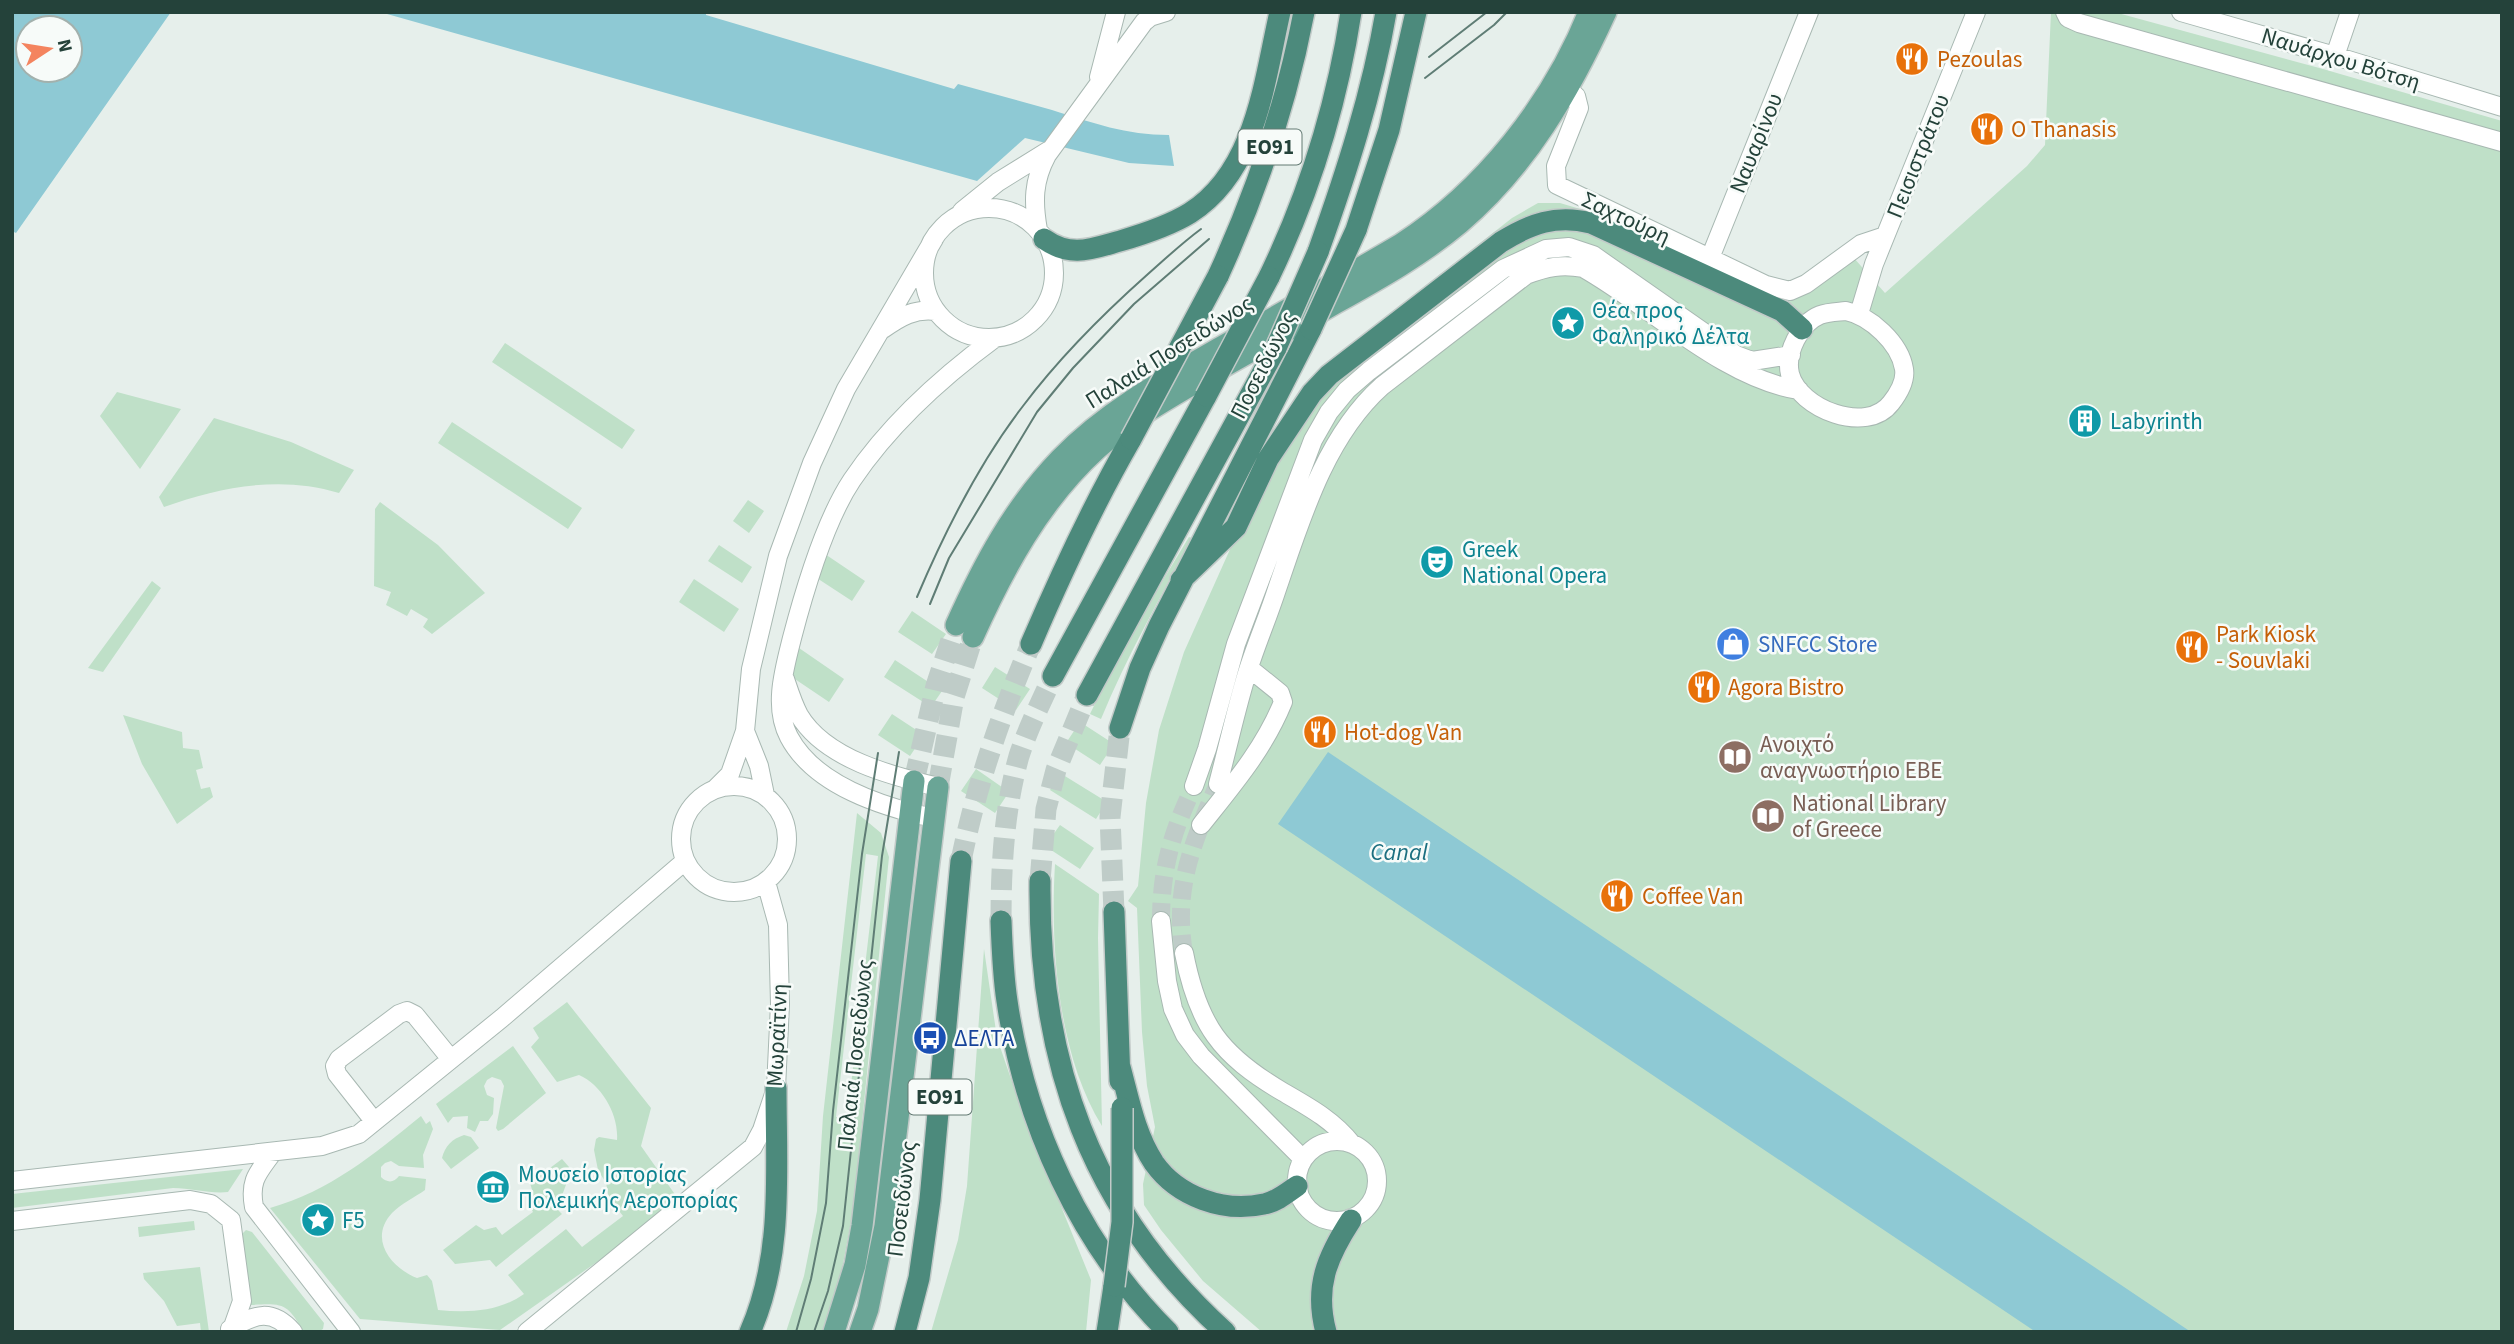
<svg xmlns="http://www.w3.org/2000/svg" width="2514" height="1344" font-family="'Source Sans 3',sans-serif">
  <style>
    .green { fill: #bfe0c8; fill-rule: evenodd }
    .water { fill: #8ec9d4; fill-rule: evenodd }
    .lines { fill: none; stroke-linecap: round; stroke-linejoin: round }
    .minor-tunnel { stroke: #bfccc8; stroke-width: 18; stroke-dasharray: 18 9; stroke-linecap: butt }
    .primary-tunnel { stroke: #bfccc8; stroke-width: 21; stroke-dasharray: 21 10; stroke-linecap: butt }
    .trunk-tunnel { stroke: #bfccc8; stroke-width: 21; stroke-dasharray: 21 10; stroke-linecap: butt }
    .minor-casing { stroke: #a8b8b2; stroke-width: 20 }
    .primary-casing { stroke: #c2cac8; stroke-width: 24 }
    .trunk-casing { stroke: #c2cac8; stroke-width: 24 }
    .minor { stroke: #fff; stroke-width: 18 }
    .primary { stroke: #6aa596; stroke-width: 21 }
    .trunk { stroke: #4c8a7c; stroke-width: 21 }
    .tram { stroke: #5f7d75; stroke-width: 2 }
    .trunk-bridge-casing { stroke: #c2cac8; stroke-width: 24; stroke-linecap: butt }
    .trunk-bridge { stroke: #4c8a7c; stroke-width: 21 }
    .labels { text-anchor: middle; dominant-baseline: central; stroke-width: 5; stroke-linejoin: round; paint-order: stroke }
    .shield { fill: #f7fbf9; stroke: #637a73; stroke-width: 2 }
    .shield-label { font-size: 21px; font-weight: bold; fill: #24423a }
    .food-label { font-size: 23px; fill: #c56008; stroke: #f7fbf9; text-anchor: start }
    .street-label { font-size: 23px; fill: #24423a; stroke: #f7fbf9 }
    .culture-label { font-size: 23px; fill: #0d838f; stroke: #f7fbf9; text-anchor: start }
    .shop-label { font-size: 23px; fill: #366cbe; stroke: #f7fbf9; text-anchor: start }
    .education-label { font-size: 23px; fill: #785e54; stroke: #f7fbf9; text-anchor: start }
    .transit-label { font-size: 23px; fill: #164399; stroke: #f7fbf9; text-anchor: start }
    .water-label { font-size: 24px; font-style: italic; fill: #1c6f80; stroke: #f7fbf9 }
  </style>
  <rect width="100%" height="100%" fill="#e6efeb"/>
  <path class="green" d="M2051,12H2114L2323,69L2502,121V1332H1262L1203,1281L1161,1230L1144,1205L1143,1184L1155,1127L1147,1086L1142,1032L1137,908L1128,901L1138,886L1146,803L1159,730L1184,652L1240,527L1269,472L1321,394L1337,355L1512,218L1538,203H1560L1597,214L1715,270L1788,302L1804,293L1853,257L1885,293L2027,166L2045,145Z
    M505,343L635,430L622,449L492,362Z
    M117,392L181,409L140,469L100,416Z
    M214,418L291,442L354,470L339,493C280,475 220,487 164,507L159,497Z
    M452,422L582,508L568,529L438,443Z
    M748,500L764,511L749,533L733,521Z
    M380,502L438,545L485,593L432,634L423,627L428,619L411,609L407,616L386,605L391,592L374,586L375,509Z
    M1189,537L1192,538C1160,598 1127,656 1101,719L1090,714C1119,653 1154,595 1189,537Z
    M719,545L752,567L742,583L708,561Z
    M816,548L865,581L852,601L803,569Z
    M694,579L739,609L724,632L679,602Z
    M152,581L161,588L103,672L88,668Z
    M912,611L946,634L932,654L898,632Z
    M799,648L844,679L829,702L783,671Z
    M895,660L942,691L931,707L884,677Z
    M995,667L1030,689L1016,710L982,688Z
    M892,714L924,735L910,756L878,735Z
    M123,715L182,732L183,748L199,750L203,768L196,770L201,789L210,787L213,797L177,824L142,764Z
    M1080,722L1114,744L1100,765L1066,743Z
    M976,769L1009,792L995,813L961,791Z
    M1060,773L1107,802L1096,819L1050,790Z
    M857,813L881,833L889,857L853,1211L838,1290L825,1332H786L804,1276L817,1211L823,1116ZM866,854L878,856L847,1119L836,1117Z
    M1060,825L1094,848L1080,869L1045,846Z
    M1055,864L1099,894L1098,938L1102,1126C1058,1055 1050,947 1055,864Z
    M984,949L997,1038L1021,1108L1091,1280L1086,1332H931L958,1240L967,1186Z
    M567,1002L651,1108L641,1146L681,1203L500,1330L360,1319L270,1208C330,1191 373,1155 421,1116L426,1124L430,1121L433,1129L423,1155L424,1168L399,1166L391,1161L385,1163L381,1167V1177C387,1183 394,1183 399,1176L426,1179L425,1190C415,1197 401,1204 392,1213C368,1239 391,1268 417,1278L427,1275L432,1281L438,1310C468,1313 499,1312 524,1294L508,1275L566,1229L582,1247L623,1216L609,1198L606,1183L598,1170L594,1150L596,1139L599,1137L617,1140C619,1115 602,1085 579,1075L557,1082L531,1047L539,1038L533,1028Z
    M513,1046L546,1093L503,1129L498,1131L496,1128L504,1086L501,1080L492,1077L487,1080L484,1086L487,1095L494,1098L493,1114L488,1121H480L475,1132L467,1128L468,1116L453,1117L448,1123L436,1104Z
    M464,1135L471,1137L479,1148L451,1169L442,1158C445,1146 452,1139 464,1135Z
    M562,1159L569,1167L567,1182L557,1209L562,1214L496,1267L490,1260L455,1264L443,1250L476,1225L484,1230L496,1227L502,1235L533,1212L528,1203L533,1193L530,1183Z
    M243,1169L228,1192C211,1194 191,1188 173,1188L12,1208V1194Z
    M194,1221L195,1230L139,1237L138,1227Z
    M246,1230L252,1232L324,1323L323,1329L318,1332H304C287,1304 285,1303 251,1305L242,1234Z
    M200,1267L209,1332H201L200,1323L177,1326L164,1301L144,1279L143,1273Z"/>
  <path class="water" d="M12,12H171L16,233L12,231ZM28,28H70V70H28Z
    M380,12H706V15L954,89L958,84C989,93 1021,101 1052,110C1093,123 1126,135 1169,135L1174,166L1129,163L1025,138L977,181Z
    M1328,752L2191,1332H2036L1278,824Z"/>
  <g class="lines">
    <path class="minor-tunnel" d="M1161,921C1161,869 1172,832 1194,786
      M1184,953C1173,888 1193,842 1218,784"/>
    <path class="primary-tunnel" d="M914,781L936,686L956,625
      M938,787L954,697L973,637"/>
    <path class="trunk-tunnel" d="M961,861C976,786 1001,714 1031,644
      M1040,881L1046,809L1056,770L1087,695
      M1114,912L1110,817L1120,728
      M1001,921C1001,866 1004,809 1019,756C1028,728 1041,702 1053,676"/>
    <g class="minor-casing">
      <path id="minor" d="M2065,12L2068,18L2079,23L2502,142
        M2181,12L2335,56L2502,107
        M2335,56L2350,12
        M1099,77L1116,12
        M1567,90L1576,96L1579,108L1556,166L1557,185L1766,285L1790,291L1806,284L1861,244L1885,236
        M924 273a65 65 0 1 1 130 0a65 65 0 1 1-130 0Z
        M962,211L998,182L1048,151
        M1038,230C1033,202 1033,181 1047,155L1144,22L1150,17L1166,12
        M1706,268L1809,12
        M1846,311C1870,316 1900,343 1904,369C1906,381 1898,394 1891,403C1867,435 1799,409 1790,374C1785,353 1800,323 1820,315C1828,312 1837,312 1846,311Z
        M1859,314L1874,264L1976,12
        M883,329C900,317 915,308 936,311
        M785,679C789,691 793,704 799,715C825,759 892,776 938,787
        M745,731L759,766L765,795
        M1218,784C1227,750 1235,714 1245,680C1254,649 1267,620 1277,589C1301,519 1325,437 1382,386L1526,275C1546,267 1562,264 1583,268C1649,305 1724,379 1799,390
        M681 839a53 53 0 1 1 106 0a53 53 0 1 1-106 0Z
        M1194,786L1207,749L1236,644L1313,440L1329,412L1347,390L1369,371L1503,269L1546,249L1569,247L1593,255L1736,355L1752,361L1791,355
        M716,788L730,774L745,731L751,669L778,556L812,463L846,389L934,239
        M933,818C883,807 815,786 789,737C773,707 784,670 792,638C804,592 826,519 852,480C889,425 942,377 995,338
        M1201,825C1232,786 1264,749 1283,702L1280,693L1249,668
        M1161,921L1167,981L1173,1009L1185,1035L1201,1056L1303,1159
        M1184,953C1198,1025 1220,1055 1283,1092C1309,1107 1333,1120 1352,1144
        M374,1121L337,1074L335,1066L339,1059L399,1014L407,1011L415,1015L450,1058
        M1297 1181a40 40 0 1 1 80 0a40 40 0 1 1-80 0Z
        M273,1152C258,1173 249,1180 254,1207L351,1332
        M12,1181L322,1146L359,1134L502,1018L685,861
        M12,1221L190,1200L211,1204L231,1220
        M230,1329C255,1314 272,1308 293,1332
        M231,1332L242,1301L231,1220
        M527,1332L753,1147L762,1130L776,1088L780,1004L778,925L766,882"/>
    </g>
    <g class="primary-casing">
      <path id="primary" d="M956,625C983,565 1013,508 1060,459C1107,410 1167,378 1225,345C1284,312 1343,278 1401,244C1484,190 1552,104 1589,12
        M973,637C1004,568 1040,501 1097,449C1130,420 1169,398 1207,376C1250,352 1293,328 1336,303C1379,279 1422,255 1460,223C1527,166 1570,91 1606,12
        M834,1332L855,1265L862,1226L914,781
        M860,1332L868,1309L885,1226L938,787"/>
    </g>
    <g class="trunk-casing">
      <path id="trunk" d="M1356,230L1389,130L1416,12
        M1044,239C1071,258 1091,249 1120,241C1144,234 1169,226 1190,213C1256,171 1264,82 1280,12
        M1318,252C1346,174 1372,94 1386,12
        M1218,276C1258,189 1286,106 1304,12
        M1269,277C1309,194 1337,104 1351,12
        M1181,580L1236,527L1268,459L1312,393L1329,375L1501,242C1530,224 1556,214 1591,223L1782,311L1802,329
        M1031,644C1061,574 1093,505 1131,439
        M1053,676L1206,396
        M1087,695L1276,348
        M1120,728L1140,668L1159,626L1311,329
        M1040,881C1038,1061 1090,1210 1225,1332
        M1114,912L1120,1081
        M1001,921C1002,948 1003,975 1007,1001C1025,1124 1080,1245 1168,1332
        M1120,1067C1129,1100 1135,1134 1154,1163C1178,1197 1224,1213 1264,1204C1276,1202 1287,1193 1297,1186
        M750,1332C784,1255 776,1170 776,1088
        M905,1332L919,1278L930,1200L961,861
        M1107,1332L1114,1286
        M1326,1332C1314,1287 1327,1257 1351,1220"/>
    </g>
    <use href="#minor" class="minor"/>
    <use href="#primary" class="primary"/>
    <use href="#trunk" class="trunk"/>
    <path class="tram" d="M1429,57L1487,12
      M1425,78L1494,25L1507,12
      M917,597C945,531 979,463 1023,406C1059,358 1103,314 1148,274C1165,259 1182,243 1201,229
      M930,604L949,558L1037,412L1073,368L1134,304L1209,239
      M796,1332L811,1279L826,1203L833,1111L862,854L878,753
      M814,1332L828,1291L843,1226L882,856L899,752"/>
    <g class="trunk-bridge-casing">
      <path id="trunk-bridge" d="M1311,329L1356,230
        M1276,348L1318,252
        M1206,396L1269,277
        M1131,439L1218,276
        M1114,1286L1122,1222V1108"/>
    </g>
    <use href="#trunk-bridge" class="trunk-bridge"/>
  </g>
  <defs>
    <g id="restaurant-disc" transform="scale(1.75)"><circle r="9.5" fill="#e8710a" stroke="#f7fbf9"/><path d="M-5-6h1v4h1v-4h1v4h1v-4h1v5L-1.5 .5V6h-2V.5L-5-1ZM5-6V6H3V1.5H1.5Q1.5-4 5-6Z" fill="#fff"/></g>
    <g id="sight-disc" transform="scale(1.75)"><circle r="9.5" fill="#0f9aa8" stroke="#f7fbf9"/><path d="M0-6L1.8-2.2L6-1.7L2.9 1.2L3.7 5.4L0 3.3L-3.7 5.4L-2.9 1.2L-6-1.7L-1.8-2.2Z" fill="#fff"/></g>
    <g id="building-disc" transform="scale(1.75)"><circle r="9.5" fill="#0f9aa8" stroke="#f7fbf9"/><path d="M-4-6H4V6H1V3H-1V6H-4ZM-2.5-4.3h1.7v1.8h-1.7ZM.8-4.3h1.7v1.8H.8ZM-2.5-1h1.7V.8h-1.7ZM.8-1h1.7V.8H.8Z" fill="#fff"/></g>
    <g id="theatre-disc" transform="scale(1.75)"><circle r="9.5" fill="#0f9aa8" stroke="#f7fbf9"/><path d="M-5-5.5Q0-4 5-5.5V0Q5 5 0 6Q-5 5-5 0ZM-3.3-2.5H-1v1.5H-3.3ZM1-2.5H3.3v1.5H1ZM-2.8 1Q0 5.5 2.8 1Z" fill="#fff"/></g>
    <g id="shop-disc" transform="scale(1.75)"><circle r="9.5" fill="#3f7fe0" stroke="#f7fbf9"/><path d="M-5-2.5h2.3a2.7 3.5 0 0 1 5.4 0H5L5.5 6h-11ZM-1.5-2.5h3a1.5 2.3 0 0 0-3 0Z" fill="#fff"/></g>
    <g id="library-disc" transform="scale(1.75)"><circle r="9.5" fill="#8d6e63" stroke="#f7fbf9"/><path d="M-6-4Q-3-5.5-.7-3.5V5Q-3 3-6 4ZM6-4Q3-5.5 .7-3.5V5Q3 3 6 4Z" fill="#fff"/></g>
    <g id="bus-disc" transform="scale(1.75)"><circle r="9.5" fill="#1a4fb4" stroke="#f7fbf9"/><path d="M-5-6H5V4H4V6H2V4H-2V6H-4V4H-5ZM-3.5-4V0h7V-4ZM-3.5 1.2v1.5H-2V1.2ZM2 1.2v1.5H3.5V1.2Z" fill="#fff"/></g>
    <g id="museum-disc" transform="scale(1.75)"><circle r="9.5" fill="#0f9aa8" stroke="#f7fbf9"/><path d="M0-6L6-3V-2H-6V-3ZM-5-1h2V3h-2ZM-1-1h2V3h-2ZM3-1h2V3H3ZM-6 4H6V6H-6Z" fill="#fff"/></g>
  </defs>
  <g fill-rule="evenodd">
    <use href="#restaurant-disc" x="1912" y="59"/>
    <use href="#restaurant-disc" x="1987" y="129"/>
    <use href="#sight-disc" x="1568" y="323"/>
    <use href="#building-disc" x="2085" y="421"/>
    <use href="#theatre-disc" x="1437" y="562"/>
    <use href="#shop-disc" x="1733" y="644"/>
    <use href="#restaurant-disc" x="2192" y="647"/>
    <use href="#restaurant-disc" x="1704" y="687"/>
    <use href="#restaurant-disc" x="1320" y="732"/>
    <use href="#library-disc" x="1735" y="757"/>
    <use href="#library-disc" x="1768" y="816"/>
    <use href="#restaurant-disc" x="1617" y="896"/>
    <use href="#bus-disc" x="930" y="1038"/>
    <use href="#museum-disc" x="493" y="1187"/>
    <use href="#sight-disc" x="318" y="1220"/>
  </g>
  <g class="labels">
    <g class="shield">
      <rect x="1238.5" y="129.5" width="63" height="35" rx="5"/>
      <rect x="908.5" y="1079.5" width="63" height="35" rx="5"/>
    </g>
    <g class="shield-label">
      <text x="1270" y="147">ΕΟ91</text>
      <text x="940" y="1097">ΕΟ91</text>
    </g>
    <g class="food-label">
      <text x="1937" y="59">Pezoulas</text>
      <text x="2011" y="129">O Thanasis</text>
      <text x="2216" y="634">Park Kiosk<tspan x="2216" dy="26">- Souvlaki</tspan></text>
      <text x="1728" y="687">Agora Bistro</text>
      <text x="1344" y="732">Hot-dog Van</text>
      <text x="1642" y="896">Coffee Van</text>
    </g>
    <g class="street-label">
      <text transform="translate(2341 59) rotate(17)">Ναυάρχου Βότση</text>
      <text transform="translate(1756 143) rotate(-68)">Ναυαρίνου</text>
      <text transform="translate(1918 156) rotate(-68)">Πεισιστράτου</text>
      <text transform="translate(1626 218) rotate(25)">Σαχτούρη</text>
      <text transform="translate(1169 352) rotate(-32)">Παλαιά Ποσειδώνος</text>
      <text transform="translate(1263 365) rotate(-63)">Ποσειδώνος</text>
      <text transform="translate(777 1035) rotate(-87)">Μωραϊτίνη</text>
      <text transform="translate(855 1055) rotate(-84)">Παλαιά Ποσειδώνος</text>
      <text transform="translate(902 1199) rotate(-83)">Ποσειδώνος</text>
    </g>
    <g class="culture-label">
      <text x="1592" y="310">Θέα προς<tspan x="1592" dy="26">Φαληρικό Δέλτα</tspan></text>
      <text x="2110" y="421">Labyrinth</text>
      <text x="1462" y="549">Greek<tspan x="1462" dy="26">National Opera</tspan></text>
      <text x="518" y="1174">Μουσείο Ιστορίας<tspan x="518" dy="26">Πολεμικής Αεροπορίας</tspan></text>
      <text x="342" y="1220">F5</text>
    </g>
    <g class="shop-label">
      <text x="1758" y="644">SNFCC Store</text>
    </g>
    <g class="education-label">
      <text x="1760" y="744">Ανοιχτό<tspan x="1760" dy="26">αναγνωστήριο ΕΒΕ</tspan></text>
      <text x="1792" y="803">National Library<tspan x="1792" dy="26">of Greece</tspan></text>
    </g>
    <g class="transit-label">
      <text x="954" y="1038">ΔΕΛΤΑ</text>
    </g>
    <g class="water-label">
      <text x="1399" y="852">Canal</text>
    </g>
  </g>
  <rect width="2514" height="1344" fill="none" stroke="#24423a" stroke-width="28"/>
  <g transform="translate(49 49) rotate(78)"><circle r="33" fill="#f7fbf9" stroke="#a3b1ad" stroke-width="2"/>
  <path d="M0-5L12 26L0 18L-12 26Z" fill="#f4845f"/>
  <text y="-10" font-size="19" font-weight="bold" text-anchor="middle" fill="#24423a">N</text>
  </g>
</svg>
